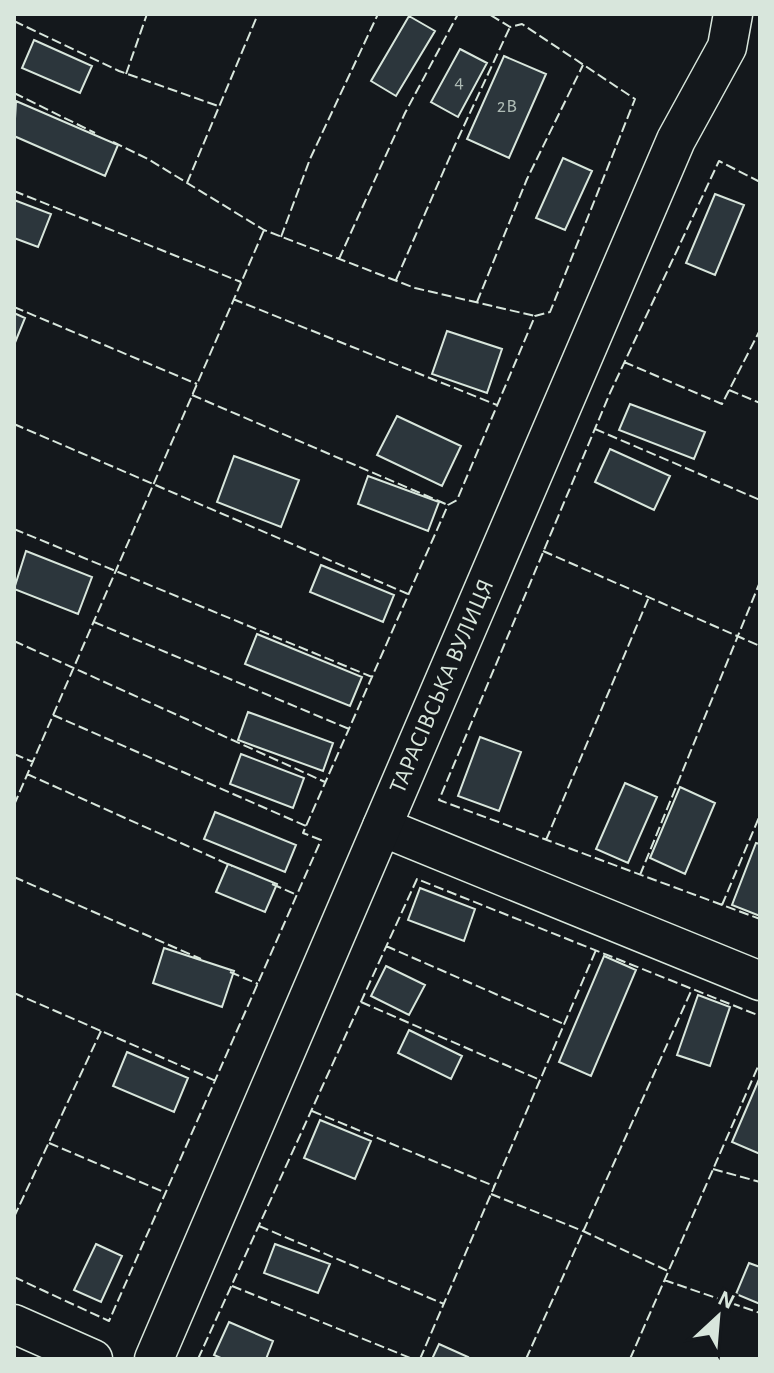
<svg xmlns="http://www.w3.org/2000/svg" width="774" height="1373" font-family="'Alegreya Sans',sans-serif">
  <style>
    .building { fill: #2c363c; stroke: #d8e6dc; stroke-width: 2 }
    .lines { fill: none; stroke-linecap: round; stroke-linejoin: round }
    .street-casing { stroke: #d8e6dc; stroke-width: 41 }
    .street { stroke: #14181c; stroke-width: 38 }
    .fence { stroke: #d8e6dc; stroke-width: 2; stroke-dasharray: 10 4; stroke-linecap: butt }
    .labels { text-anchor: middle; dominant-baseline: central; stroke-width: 6; stroke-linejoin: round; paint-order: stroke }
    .number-label { font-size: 20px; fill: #adbab4 }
    .street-label { font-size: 24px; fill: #d8e6dc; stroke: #14181c }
  </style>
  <rect width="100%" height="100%" fill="#14181c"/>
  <path class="building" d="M409,16L435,31L396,96L371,81Z
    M34,40L92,66L80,93L22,68Z
    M460,49L487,63L458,117L431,102Z
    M504,56L546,74L509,158L467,139Z
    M16,101L118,145L105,176L14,136Z
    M563,158L592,171L565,230L536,218Z
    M715,194L744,205L715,275L686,263Z
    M14,200L51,214L38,247L14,238Z
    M14,313L25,318L14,345Z
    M447,331L502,349L487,393L432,374Z
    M630,404L705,432L694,459L619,430Z
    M397,416L461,446L442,486L377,455Z
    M610,449L670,476L654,510L595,482Z
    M234,456L299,480L281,527L217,502Z
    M368,476L439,502L428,531L358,504Z
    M26,551L92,577L78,614L14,589Z
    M321,565L394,595L383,622L310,592Z
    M257,634L362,677L350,706L245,664Z
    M248,712L333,743L323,771L238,740Z
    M480,737L521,752L499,811L458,796Z
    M241,754L304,778L293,808L230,784Z
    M625,783L657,797L628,863L596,849Z
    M680,787L715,803L685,874L650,858Z
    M215,812L296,845L285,872L204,839Z
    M756,843L760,844V916L732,905Z
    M228,864L277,884L265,912L216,892Z
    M420,888L475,909L464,941L408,920Z
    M164,948L234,971L222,1007L153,983Z
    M604,956L636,970L591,1076L559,1062Z
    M386,966L425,985L409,1015L371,996Z
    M698,995L730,1007L710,1066L677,1055Z
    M409,1030L462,1056L451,1079L398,1053Z
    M127,1052L188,1078L174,1112L113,1086Z
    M760,1077V1154L732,1142Z
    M320,1120L371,1141L355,1179L304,1158Z
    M96,1244L122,1256L101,1302L74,1290Z
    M275,1244L330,1264L318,1293L264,1273Z
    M749,1263L760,1267V1304L736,1294Z
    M229,1322L273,1341L266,1359H223L214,1355Z
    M439,1344L468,1357L467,1359H432Z"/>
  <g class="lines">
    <g class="street-casing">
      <g id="street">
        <path d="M382,827L760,981"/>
        <path d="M14,1324L93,1359"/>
        <path id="s1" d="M154,1359L676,140L727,47L733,14"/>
      </g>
    </g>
    <use href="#street" class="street"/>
    <path class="fence" d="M14,21L119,71L218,106
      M126,74L147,14
      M14,93L95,133
      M113,142L148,159L264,230L415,288L535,316
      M760,182L719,161L610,393L439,800L760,919
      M187,183L258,14
      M14,191L241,282
      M281,237L310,159L378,14
      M339,259L405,113L458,14
      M396,280L455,145L510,27
      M233,299L497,405
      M477,302L527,179L583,65
      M14,307L197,384
      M624,362L722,404L760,330
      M729,390L760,403
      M192,395L448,505
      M14,424L408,594
      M595,429L760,500
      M14,529L372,677
      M543,551L760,646
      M94,622L349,729
      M14,641L325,782
      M53,715L306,826
      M14,754L33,762
      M27,774L232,866
      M14,805L264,230
      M546,840L649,597
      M640,875L760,582
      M14,877L201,959
      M272,884L297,895
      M722,905L760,815
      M386,946L564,1024
      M230,972L258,984
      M14,993L216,1081
      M361,1002L540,1080
      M312,1111L494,1186
      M49,1143L166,1193
      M713,1169L760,1182
      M491,1194L583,1231L668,1271
      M14,1217L101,1031
      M259,1226L444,1304
      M14,1277L109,1321L321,840L303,833L306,826L448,505L457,500L535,316L550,312L635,99L522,24L510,27L489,14
      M664,1280L760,1313
      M232,1286L413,1359
      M198,1359L417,879L760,1016
      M420,1359L596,950
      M526,1359L692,989
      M630,1359L760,1062"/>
  </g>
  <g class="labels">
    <g class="number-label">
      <text x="459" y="82">4</text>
      <text x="507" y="106">2В</text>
    </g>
    <g class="street-label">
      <text stroke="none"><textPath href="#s1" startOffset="732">ТАРАСІВСЬКА ВУЛИЦЯ</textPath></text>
    </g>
  </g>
  <rect width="774" height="1373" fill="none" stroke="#d8e6dc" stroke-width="32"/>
  <g transform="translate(718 1317) rotate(26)" stroke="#14181c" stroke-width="6" paint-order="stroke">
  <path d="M0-6L14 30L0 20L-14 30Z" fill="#d8e6dc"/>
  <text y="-12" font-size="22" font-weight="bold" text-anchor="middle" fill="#d8e6dc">N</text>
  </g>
</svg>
